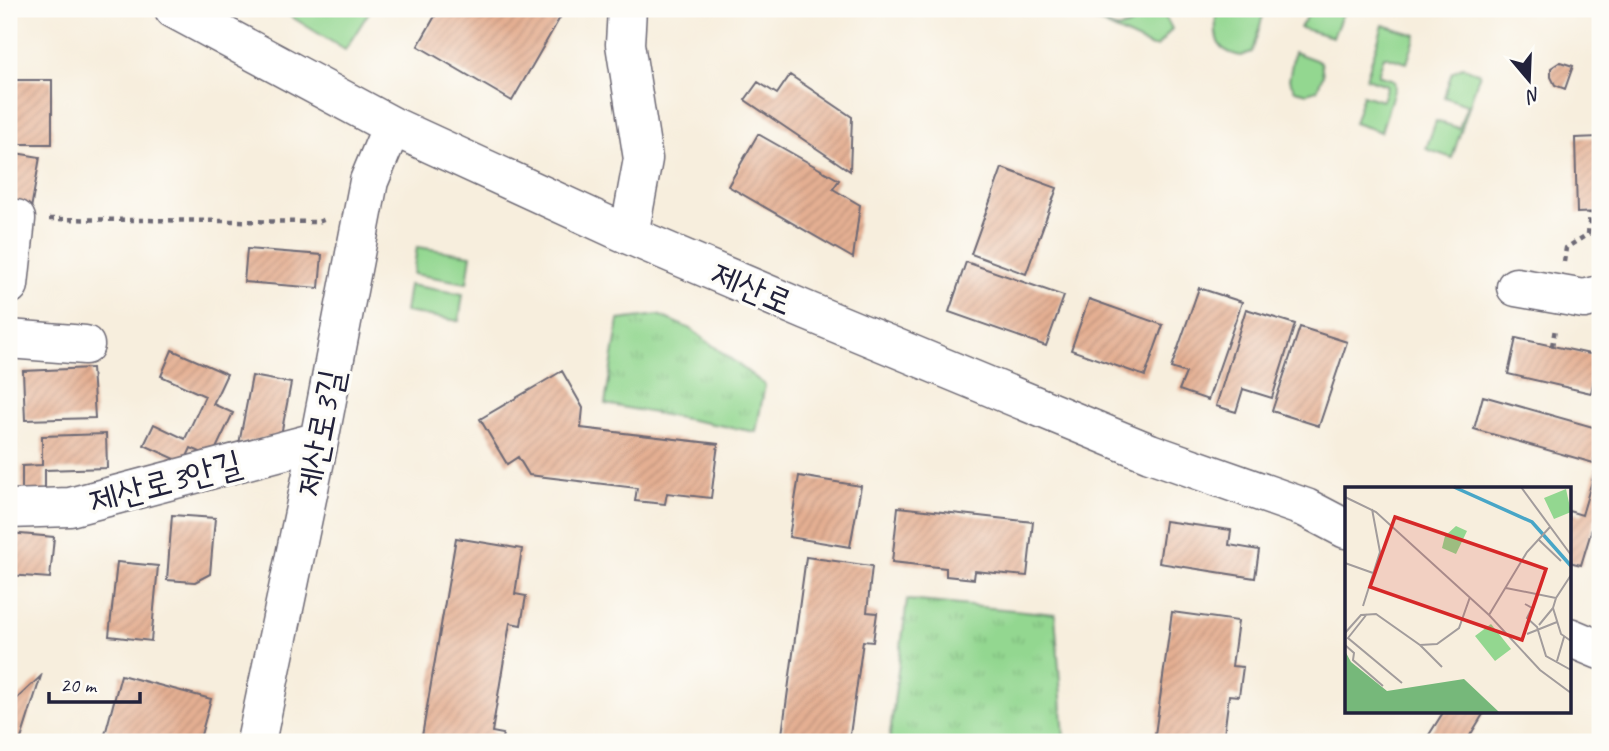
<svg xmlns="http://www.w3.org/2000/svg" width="1609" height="751" font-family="Caveat,'Poor Story',sans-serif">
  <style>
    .green { fill: #93d790; stroke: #5a7c66; stroke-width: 2 }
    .park { fill: url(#park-tufts); stroke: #5a7c66; stroke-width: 2 }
    .building { fill: url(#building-hatch) }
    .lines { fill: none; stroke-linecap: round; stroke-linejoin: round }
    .minor-casing { stroke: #6d6974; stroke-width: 41 }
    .path { stroke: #6d6974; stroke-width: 4.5; stroke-dasharray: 5 5; stroke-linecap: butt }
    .minor { stroke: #fff; stroke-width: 38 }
    .labels { text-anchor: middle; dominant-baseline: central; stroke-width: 7; stroke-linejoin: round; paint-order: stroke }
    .street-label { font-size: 35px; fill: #22223b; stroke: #fdfcf7 }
    .inset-river { fill: none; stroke: #48a6c7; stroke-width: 3.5 }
    .inset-road { fill: none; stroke: #a29c9c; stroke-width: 2 }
    .view { fill: #d62828; fill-opacity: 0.15; stroke: #d62828; stroke-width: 3.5 }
    .inset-edge { fill: none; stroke: #22223b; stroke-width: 3.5 }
  </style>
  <defs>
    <pattern id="park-tufts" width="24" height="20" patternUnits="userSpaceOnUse" patternTransform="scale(1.75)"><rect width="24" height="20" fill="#93d790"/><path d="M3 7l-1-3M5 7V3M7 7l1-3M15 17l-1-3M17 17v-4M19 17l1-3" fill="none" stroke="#7eb87d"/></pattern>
    <pattern id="building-hatch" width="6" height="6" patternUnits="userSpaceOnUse" patternTransform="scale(1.75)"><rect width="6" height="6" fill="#e4af92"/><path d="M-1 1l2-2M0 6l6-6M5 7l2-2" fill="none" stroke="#c3967f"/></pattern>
  </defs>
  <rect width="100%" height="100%" fill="#fdfcf7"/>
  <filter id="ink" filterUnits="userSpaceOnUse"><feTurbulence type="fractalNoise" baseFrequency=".0143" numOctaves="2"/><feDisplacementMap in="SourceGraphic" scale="14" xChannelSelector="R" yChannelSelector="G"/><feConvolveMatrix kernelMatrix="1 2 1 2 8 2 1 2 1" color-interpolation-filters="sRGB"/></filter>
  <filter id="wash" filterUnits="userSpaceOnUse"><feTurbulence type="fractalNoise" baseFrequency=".00686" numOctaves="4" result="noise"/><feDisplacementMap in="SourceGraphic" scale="28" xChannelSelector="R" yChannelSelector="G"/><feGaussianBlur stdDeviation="1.57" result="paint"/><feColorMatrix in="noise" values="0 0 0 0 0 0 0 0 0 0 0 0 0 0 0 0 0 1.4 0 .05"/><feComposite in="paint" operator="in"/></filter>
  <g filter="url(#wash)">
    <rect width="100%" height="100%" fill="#f7eedd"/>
    <path class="green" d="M279,9H371L345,50Z
      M1070,9H1094C1121,50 1134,13 1163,12L1172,29L1157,47H1152Z
      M1216,9H1265L1252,52L1241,56C1211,50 1216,35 1216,9Z
      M1317,9H1333L1343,13L1333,37L1300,28L1307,16Z
      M1383,25L1416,35L1407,63L1384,56L1378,75L1394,80L1395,87L1381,132L1354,123L1363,95L1382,101L1387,85L1366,78Z
      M1294,52L1321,62L1323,75L1317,90L1307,93L1295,90L1289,80Z
      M1462,67L1480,73L1452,158L1426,149L1436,121L1459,128L1467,105L1444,97L1452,72Z
      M417,247L471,255L467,283L413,274Z
      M409,285L463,294L459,321L405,312Z"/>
    <path class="park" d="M658,315L691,329L765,385L756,432L605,404L619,320Z
      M907,600L1055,614L1064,737L1062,742H889Z"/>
    <g id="blocks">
      <path class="building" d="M439,9H565L512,101L418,46Z
        M1560,62L1573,66L1565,89L1555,85L1551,77V68Z
        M790,75L852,117L850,171L745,100L758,82L777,94Z
        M9,80H52V144H13V131H9Z
        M758,134L839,180L833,189L860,205L853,258L728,186Z
        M1600,137V212L1577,213L1575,138Z
        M9,152L40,157L31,209L9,206Z
        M1002,168L1057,188L1026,274L971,254Z
        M247,249L322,255L319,288L244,282Z
        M966,262L1064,296L1046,346L949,312Z
        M1199,288L1242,302L1208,400L1179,390L1186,373L1171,368Z
        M1089,299L1163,325L1145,376L1071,350Z
        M1246,309L1295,324L1272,398L1243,389L1236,412L1216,406Z
        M1300,327L1347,342L1319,426L1272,411Z
        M1516,338L1599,356L1591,393L1508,374Z
        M172,350L227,374L213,404L233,413L212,457L191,448L184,463L144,445L154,424L185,439L205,396L161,376Z
        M92,368L95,418L25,420L23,371Z
        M562,371L583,408L581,428L718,444L711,498L667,493L665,504L635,501L637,488L529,475L518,457L507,464L480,419Z
        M252,376L291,383L281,435L239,444Z
        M1483,396L1600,429V440L1594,460L1600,461V520L1595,519L1581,565L1569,562V511L1582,515L1597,464L1474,429Z
        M106,434L107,468L45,470V498H22V466L42,465V436Z
        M799,476L861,486L850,547L789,537Z
        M898,507L1033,522L1027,576L975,571L974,579L946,576V568L892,562Z
        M172,515L215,518L210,574L195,582L167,580Z
        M1165,521L1231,530L1229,545L1259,550L1255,578L1159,563Z
        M9,533L54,537L50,578L9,575Z
        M456,538L522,549L515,594L526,596L521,625L510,623L492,732L503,734L501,742H421Z
        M806,557L872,566L867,612L877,613L873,642L863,641L849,742H781Z
        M117,562L158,566L151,641L109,636Z
        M1172,612L1238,621L1232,666L1243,667L1239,696L1229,695L1223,742H1154Z
        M121,675L211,699L199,742H103Z
        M41,676L20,742H9V706Z
        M1444,711H1485L1466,742H1433L1427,738Z"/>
    </g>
  </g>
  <g filter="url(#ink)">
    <use href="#blocks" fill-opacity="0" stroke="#6d6974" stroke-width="2"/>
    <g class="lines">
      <g class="minor-casing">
        <path id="minor" d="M174,9L392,126L629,235L807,311L1150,453L1306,508L1346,529
          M627,9L625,44L643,159L629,235
          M9,218L16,219L9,285
          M1516,287L1584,299L1600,295
          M9,339L85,345
          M9,509L70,507L319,441
          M1569,637L1600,650
          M256,742L319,441L369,181L392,126"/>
      </g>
      <path class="path" d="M49,219L318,222L326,219
        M1564,262L1566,248L1588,234L1590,213
        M1552,346L1555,329"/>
      <use href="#minor" class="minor"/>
    </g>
  </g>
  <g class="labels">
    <g class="street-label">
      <text transform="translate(752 288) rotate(23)">제산로</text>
      <text transform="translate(320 433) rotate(-79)">제산로3길</text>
      <text transform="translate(165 482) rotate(-15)">제산로3안길</text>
    </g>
  </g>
  <g transform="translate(1345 487)">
    <rect width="226" height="226" fill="#f7eedd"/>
    <path d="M221,2L226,25L209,32L199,11ZM146,137L166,162L150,174L130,149Z" fill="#93d790"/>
    <path d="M0,164L6,175L42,204L119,192L154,225H0Z" fill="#76b87a"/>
    <path d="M111,39L122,44L111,67L97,61L100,49Z" fill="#93d790"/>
    <path class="inset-river" d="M109,0L187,35L226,79"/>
    <path class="inset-road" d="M176,0L226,68M0,10L31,25L144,128L195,183L226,206M193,52L216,74M0,76L28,86M161,101L211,111L208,121L216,147L226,154M211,111L226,88M180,117L187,121L182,131L192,140L201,169L226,183M18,119L35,65L27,22M22,127L3,151L57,196M144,128L182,65L205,40M194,138L208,121M0,146L16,128L31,127L75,158L92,157L114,141L125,110M182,147L212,135M0,158L9,166L8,173L38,199M75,158L97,180M212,174L219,150"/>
    <path class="view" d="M50,30L201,82L177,153L25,100Z"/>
    <rect width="226" height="226" class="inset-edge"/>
  </g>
  <rect width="1609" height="751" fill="none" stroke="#fdfcf7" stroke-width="35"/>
  <g transform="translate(1529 80) rotate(161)" stroke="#fdfcf7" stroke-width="5" paint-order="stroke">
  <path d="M0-5L12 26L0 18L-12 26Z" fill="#22223b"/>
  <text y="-10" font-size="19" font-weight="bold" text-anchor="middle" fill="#22223b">N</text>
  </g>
  <path d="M49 692v10h91v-10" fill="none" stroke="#22223b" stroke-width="3.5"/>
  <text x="60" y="692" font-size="21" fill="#22223b" stroke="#fdfcf7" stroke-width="5" paint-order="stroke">20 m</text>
</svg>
